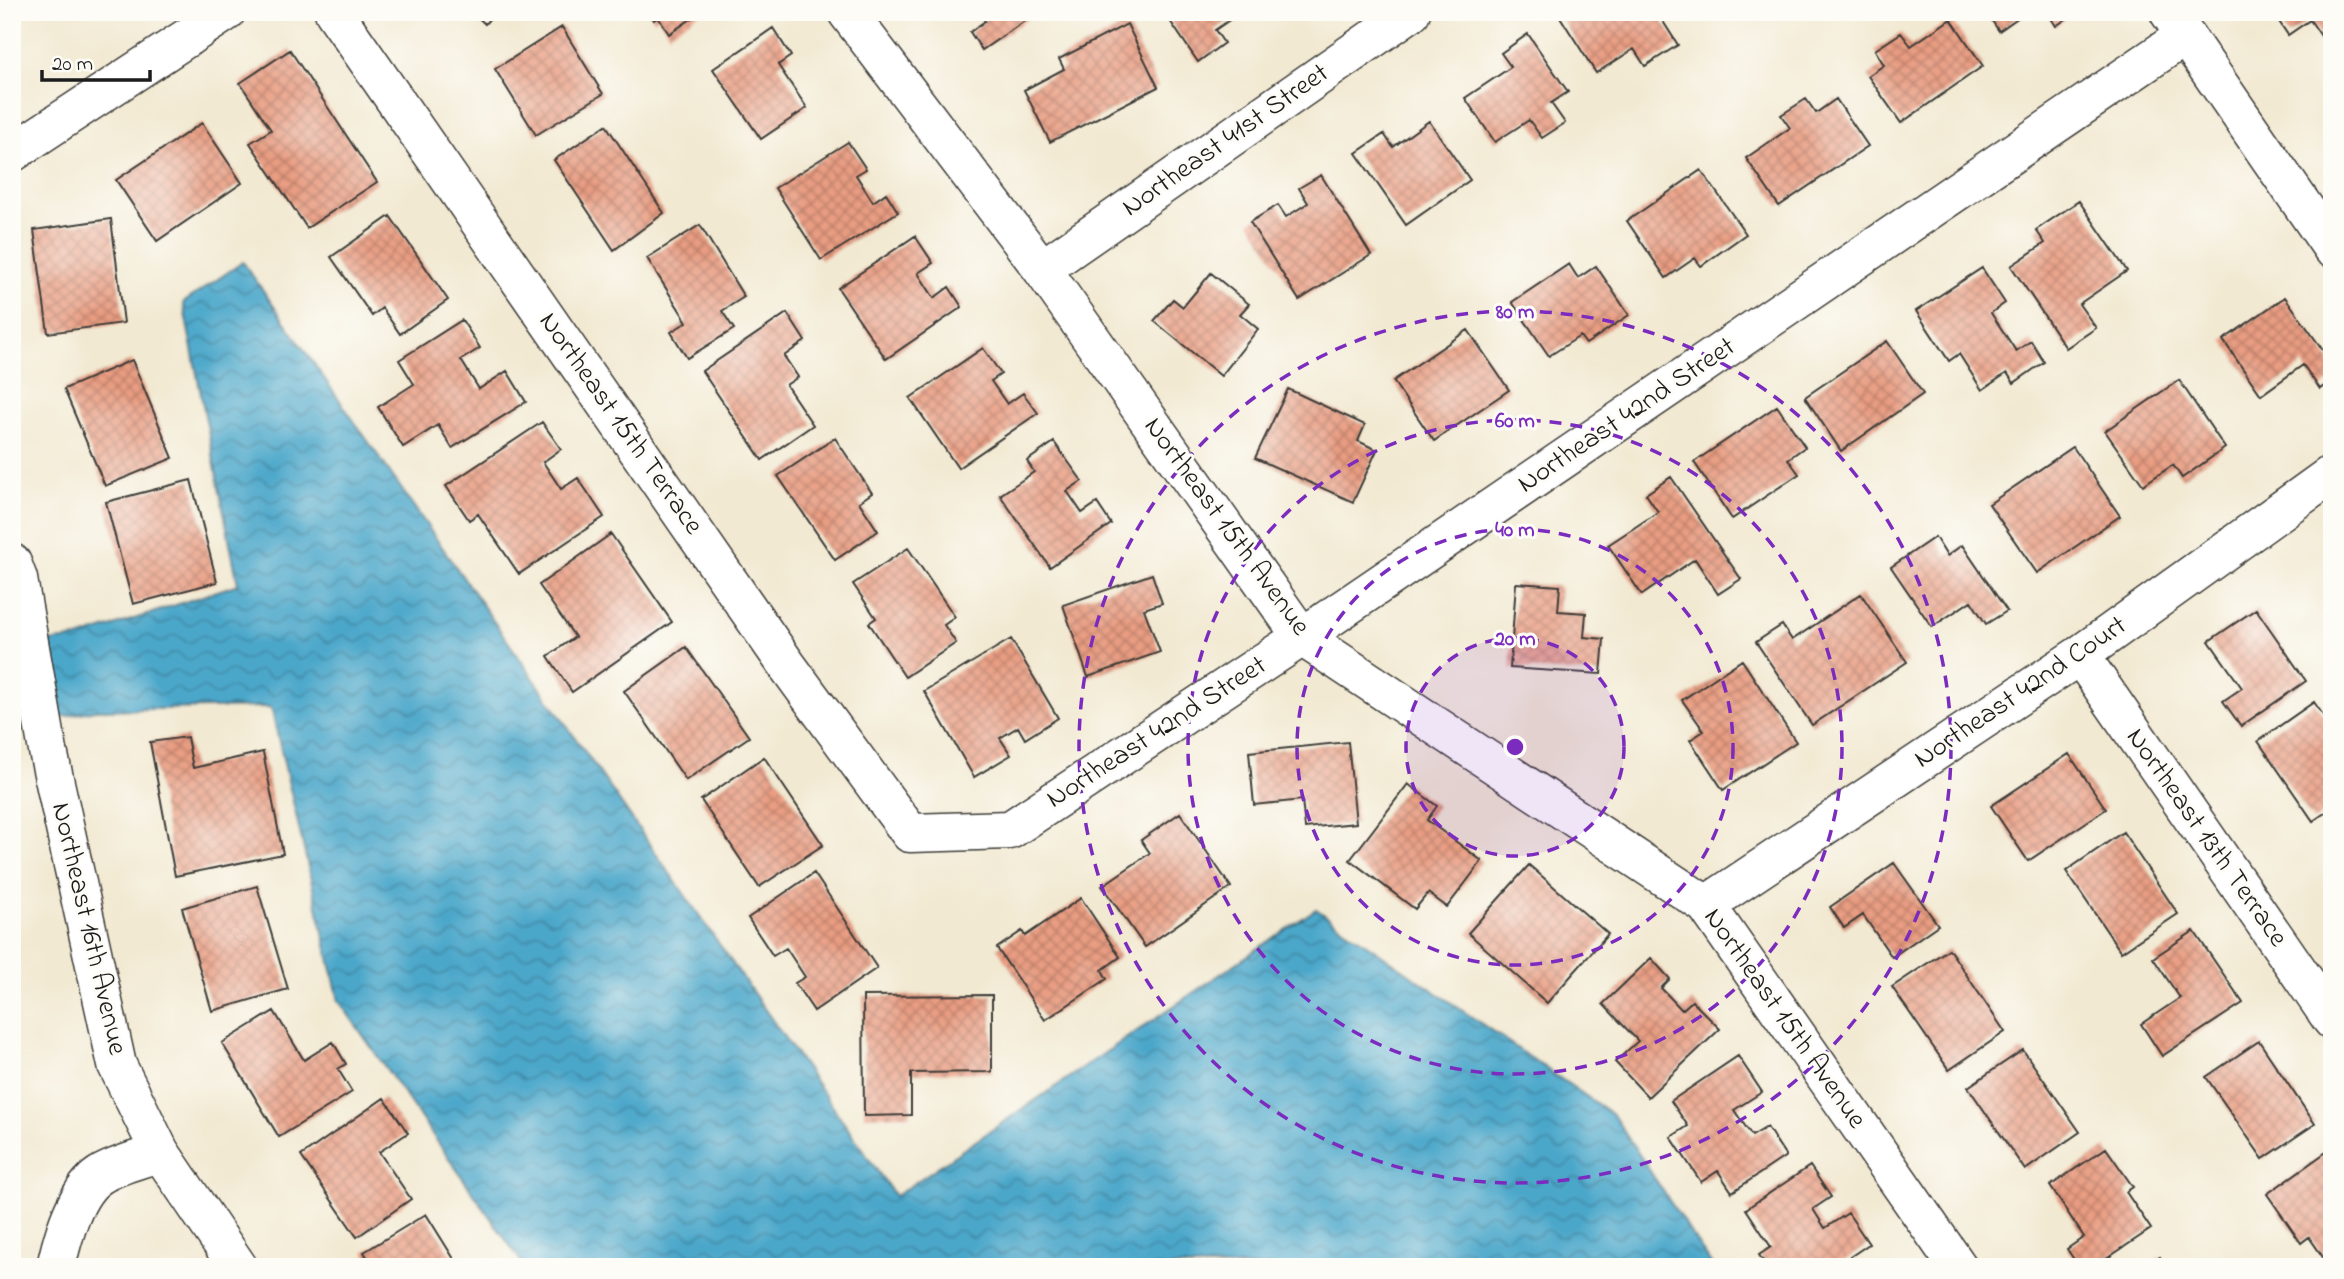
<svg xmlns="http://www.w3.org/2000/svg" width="2344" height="1279" font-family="'Indie Flower',sans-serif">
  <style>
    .water { fill: url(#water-waves); stroke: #346273; stroke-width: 2 }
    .building { fill: url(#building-cross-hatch) }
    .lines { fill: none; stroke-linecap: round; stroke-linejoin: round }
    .minor-casing { stroke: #3c3b37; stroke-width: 41 }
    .minor { stroke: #fff; stroke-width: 38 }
    .ring { fill: none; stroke: #7b2cbf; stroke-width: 3.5; stroke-dasharray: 12 9 }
    .labels { text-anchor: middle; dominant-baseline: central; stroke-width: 6; stroke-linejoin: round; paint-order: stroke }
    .street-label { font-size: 28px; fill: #1c1c1c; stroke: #fdfcf7 }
    .centre { fill: #7b2cbf; stroke: #fdfcf7; stroke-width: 3.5 }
    .ring-label { font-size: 21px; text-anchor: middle; font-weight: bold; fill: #7b2cbf; stroke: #fdfcf7; stroke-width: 6; stroke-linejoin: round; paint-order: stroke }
  </style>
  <defs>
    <pattern id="water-waves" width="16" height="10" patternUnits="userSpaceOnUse" patternTransform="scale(1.75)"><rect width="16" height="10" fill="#4ca7ca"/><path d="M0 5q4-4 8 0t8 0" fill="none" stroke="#3e87a3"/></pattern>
    <pattern id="building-cross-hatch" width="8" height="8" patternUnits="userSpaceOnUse" patternTransform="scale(1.75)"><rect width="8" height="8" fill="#e99d82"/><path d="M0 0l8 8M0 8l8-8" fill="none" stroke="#bc7f6a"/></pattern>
  </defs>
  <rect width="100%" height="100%" fill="#fdfcf7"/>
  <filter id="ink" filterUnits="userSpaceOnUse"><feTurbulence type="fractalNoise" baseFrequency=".0143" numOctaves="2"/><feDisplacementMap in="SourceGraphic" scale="14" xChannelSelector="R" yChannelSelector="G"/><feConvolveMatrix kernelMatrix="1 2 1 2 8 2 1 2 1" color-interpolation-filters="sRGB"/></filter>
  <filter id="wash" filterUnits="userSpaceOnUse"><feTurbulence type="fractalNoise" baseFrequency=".00686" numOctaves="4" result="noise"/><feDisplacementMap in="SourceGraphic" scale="28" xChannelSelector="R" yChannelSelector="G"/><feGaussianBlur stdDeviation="1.57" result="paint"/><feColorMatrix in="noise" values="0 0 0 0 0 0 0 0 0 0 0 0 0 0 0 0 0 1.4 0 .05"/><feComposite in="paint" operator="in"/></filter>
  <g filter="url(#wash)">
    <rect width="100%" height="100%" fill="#f2e9d2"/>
    <path class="water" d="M243,262L895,1196L1316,909L1613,1115L1713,1267H525L339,1001L271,707L95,710L12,727V647L78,638L238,584L183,303Z"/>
    <g id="blocks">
      <path class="building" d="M472,12H495L485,24Z
        M649,12H701L669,34L658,17L654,20Z
        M979,12H1038L982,50L970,32L985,21Z
        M1164,12H1241L1215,30L1224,43L1198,62Z
        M1557,12H1657L1678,45L1645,66L1634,49L1596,73Z
        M1986,12H2026L1999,31Z
        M2047,12H2076L2056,26Z
        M2277,12H2332V52L2310,20L2288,35L2274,14Z
        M1951,19L1983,66L1901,123L1868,76L1884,65L1875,50L1901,33L1911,46Z
        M1127,24L1158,87L1050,142L1024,90L1064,69L1059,59Z
        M562,27L603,94L536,135L495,69Z
        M773,28L791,56L778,65L807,108L761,139L713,69Z
        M1528,34L1568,92L1551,103L1565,123L1542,138L1529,120L1495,142L1465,98L1511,67L1501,53Z
        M290,50L377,182L307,228L250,143L271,130L240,83Z
        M1806,99L1816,113L1836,99L1868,146L1779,206L1746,158L1790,128L1781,115Z
        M1429,121L1470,180L1406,225L1356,153L1384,134L1393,147Z
        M202,123L242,183L157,241L116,180Z
        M606,125L664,213L614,250L554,160Z
        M848,142L866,169L856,175L873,202L886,193L898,212L821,260L775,188Z
        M1701,170L1746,234L1701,266L1695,258L1666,278L1627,221Z
        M1321,175L1371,255L1299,300L1250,222L1278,205L1286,217L1308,203L1299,188Z
        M2079,201L2127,271L2079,304L2096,328L2066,348L2011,266L2045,243L2036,230Z
        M390,216L448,300L400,334L382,308L372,316L331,257Z
        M111,219L124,323L48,333L34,230Z
        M700,225L744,297L722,311L734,329L687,358L671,332L687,322L647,258Z
        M915,236L933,263L918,273L934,298L949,287L962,307L886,359L838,288Z
        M1569,264L1578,278L1596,266L1629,315L1586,344L1580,336L1549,356L1512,302Z
        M1982,268L2005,303L1991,313L2016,351L2031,341L2044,362L2014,383L2007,373L1982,390L1959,354L1949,361L1916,311Z
        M1211,273L1249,304L1240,314L1258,329L1221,376L1154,321L1173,299L1183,307Z
        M2285,297L2332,363V380L2320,389L2303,365L2261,395L2223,340Z
        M787,313L805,341L784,356L798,377L786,385L813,425L762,460L702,371Z
        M462,320L480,348L461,360L479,389L507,371L526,402L452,448L438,425L403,447L378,407L414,384L399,360Z
        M1468,330L1509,390L1434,441L1393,381Z
        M1887,341L1923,394L1841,451L1805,397Z
        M983,348L1001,374L991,381L1007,404L1023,393L1038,413L958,468L910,398Z
        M132,360L173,458L105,486L64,389Z
        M2179,380L2225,448L2182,478L2173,465L2143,485L2105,431Z
        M1288,389L1365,425L1358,441L1377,450L1353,502L1255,458Z
        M1777,406L1805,447L1788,459L1799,474L1732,519L1694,462Z
        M542,422L561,449L543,462L561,489L578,478L604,517L519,574L478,514L469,520L446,486Z
        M835,438L872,493L859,502L878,531L835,560L778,476Z
        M1054,442L1082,481L1067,491L1082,513L1097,503L1111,524L1050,567L1000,495L1034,472L1027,461Z
        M2073,447L2120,516L2037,573L1989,504Z
        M1671,477L1741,579L1718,594L1695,559L1642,595L1608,545L1658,512L1646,494Z
        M191,480L217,582L133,604L106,502Z
        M611,534L672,622L572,692L548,656L575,637L539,585Z
        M1935,537L1947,556L1962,545L2007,611L1986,624L1971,601L1932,627L1891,567Z
        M908,548L955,617L944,625L956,643L905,677L869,623L876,618L853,584Z
        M1152,574L1162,603L1144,609L1160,652L1088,677L1063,605Z
        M1516,583L1560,586L1558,611L1586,613L1584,637L1604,639L1601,674L1510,668Z
        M1861,594L1907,662L1812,725L1756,642L1782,625L1792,640Z
        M2256,609L2306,681L2241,726L2223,701L2242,688L2209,641Z
        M1011,639L1058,718L1025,739L1018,727L1000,738L1011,755L974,777L924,691Z
        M686,647L749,737L686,780L624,691Z
        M1742,660L1796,742L1723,790L1690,740L1704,731L1682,700Z
        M2314,702L2332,728V808L2313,821L2258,741Z
        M187,737L193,768L263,752L283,854L175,876L150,742Z
        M1348,742L1356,823L1305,828L1302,800L1254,805L1249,752Z
        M2069,754L2106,809L2028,861L1991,806Z
        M764,757L823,845L759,887L701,800Z
        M1408,784L1437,806L1427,820L1482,861L1447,907L1428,893L1415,909L1350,860Z
        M1180,813L1231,887L1145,947L1102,886L1150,853L1141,840Z
        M2123,832L2178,914L2121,952L2066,871Z
        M1894,863L1938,925L1892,957L1863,915L1844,928L1830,907Z
        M1529,865L1608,934L1547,1003L1468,933Z
        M814,873L877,968L814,1011L795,983L805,977L786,948L773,956L748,918Z
        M257,886L288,989L212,1011L182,908Z
        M1081,898L1120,957L1102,970L1107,979L1045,1020L997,948L1022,931L1025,936Z
        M2194,931L2243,1003L2162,1056L2141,1024L2180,998L2153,958Z
        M1949,949L2005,1032L1949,1070L1892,987Z
        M1651,958L1670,979L1661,988L1682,1010L1692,1001L1720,1029L1648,1097L1615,1062L1638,1041L1603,1004Z
        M992,995V1072L911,1073V1115L864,1116L863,996Z
        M274,1011L304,1060L333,1042L346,1064L338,1069L352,1092L279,1137L222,1043Z
        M2259,1041L2315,1124L2263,1159L2206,1077Z
        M2023,1050L2080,1132L2025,1170L1968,1087Z
        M1738,1056L1762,1092L1734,1110L1752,1136L1767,1127L1786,1156L1732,1192L1718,1171L1701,1182L1671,1137L1688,1126L1671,1101Z
        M384,1098L408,1133L379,1152L411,1199L357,1237L301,1156Z
        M2106,1148L2133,1187L2126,1192L2151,1229L2094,1267H2079L2067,1249L2084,1237L2050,1186Z
        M2332,1148V1255L2325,1260L2309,1237L2301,1243L2267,1194Z
        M1810,1166L1831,1197L1813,1209L1825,1228L1848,1213L1869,1244L1835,1267H1767L1759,1255L1771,1247L1746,1209Z
        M426,1214L459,1267H373L364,1252Z
        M2160,1257L2167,1267H2146Z"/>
    </g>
  </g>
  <g filter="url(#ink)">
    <use href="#blocks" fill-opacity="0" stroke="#3c3b37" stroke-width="2"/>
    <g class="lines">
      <g class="minor-casing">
        <path id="minor" d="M334,12L786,664L910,833L1010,830L1302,637L2185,36
          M847,12L1042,269L1302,637L1706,905L1958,1267
          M2169,12L2332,248
          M12,153L226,12
          M1042,269L1411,12
          M12,563L18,579L48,751L117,1065L160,1152L238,1267
          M2080,655L2332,1020
          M1706,905L2080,655L2332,474
          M56,1267C62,1239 75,1189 102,1174C119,1164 142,1159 160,1152"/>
      </g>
      <use href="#minor" class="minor"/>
    </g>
  </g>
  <circle cx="1515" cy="747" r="109" fill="#7b2cbf" fill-opacity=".12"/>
  <g class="ring">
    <circle cx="1515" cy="747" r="109"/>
    <circle cx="1515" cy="747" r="218"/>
    <circle cx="1515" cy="747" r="327"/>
    <circle cx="1515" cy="747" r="436"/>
  </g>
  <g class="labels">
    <g class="street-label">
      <text transform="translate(1226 141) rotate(-35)">Northeast 41st Street</text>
      <text transform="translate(1627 416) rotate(-34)">Northeast 42nd Street</text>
      <text transform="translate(620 424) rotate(55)">Northeast 15th Terrace</text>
      <text transform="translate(1226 527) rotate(54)">Northeast 15th Avenue</text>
      <text transform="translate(2021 693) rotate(-34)">Northeast 42nd Court</text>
      <text transform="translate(1157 733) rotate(-33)">Northeast 42nd Street</text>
      <text transform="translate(2206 838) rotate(55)">Northeast 13th Terrace</text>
      <text transform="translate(88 929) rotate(77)">Northeast 16th Avenue</text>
      <text transform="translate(1784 1019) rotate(55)">Northeast 15th Avenue</text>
    </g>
  </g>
  <circle cx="1515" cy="747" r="10" class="centre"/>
  <g class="ring-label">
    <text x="1515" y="318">80 m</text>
    <text x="1515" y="427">60 m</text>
    <text x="1515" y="536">40 m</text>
    <text x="1515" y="645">20 m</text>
  </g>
  <rect width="2344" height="1279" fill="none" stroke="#fdfcf7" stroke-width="42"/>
  <path d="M42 70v10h108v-10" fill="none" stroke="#1c1c1c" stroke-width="3.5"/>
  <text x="52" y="70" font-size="21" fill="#1c1c1c" stroke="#fdfcf7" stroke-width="5" paint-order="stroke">20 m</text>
</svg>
